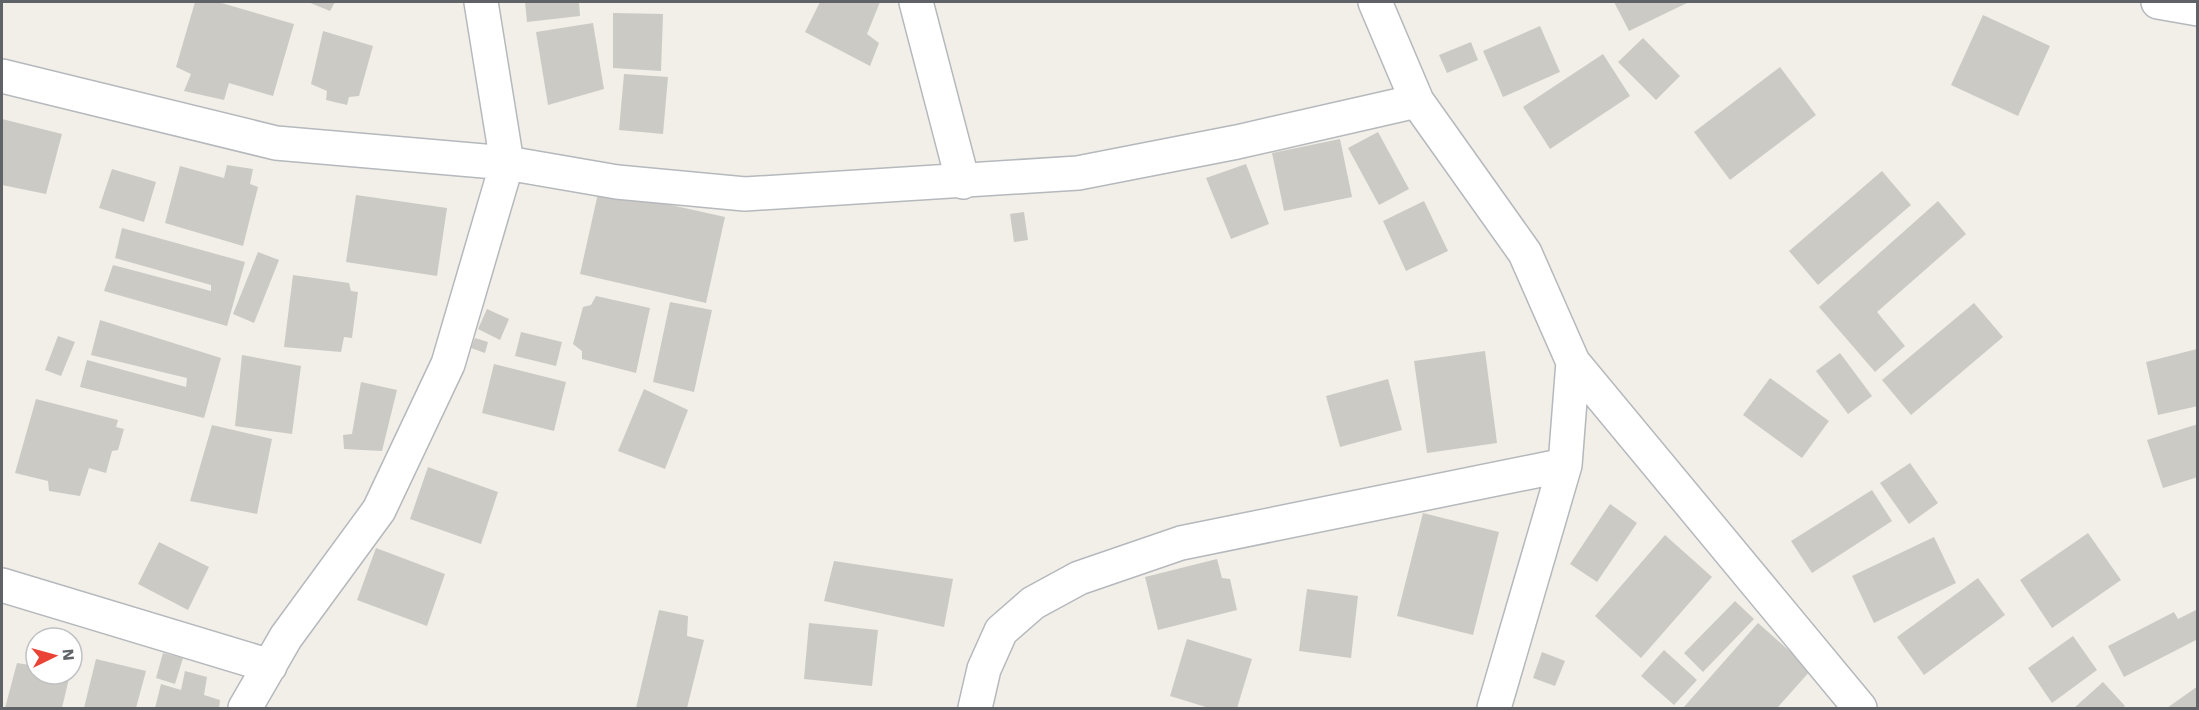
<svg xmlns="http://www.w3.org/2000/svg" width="2199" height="710" font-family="'Work Sans',sans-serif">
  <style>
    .building { fill: #cccac5 }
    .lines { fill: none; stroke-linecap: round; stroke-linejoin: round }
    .minor-casing { stroke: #b5b8bc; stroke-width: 36 }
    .minor { stroke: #fff; stroke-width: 33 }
  </style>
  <rect width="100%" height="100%" fill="#f1efe8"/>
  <path class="building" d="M195,2H218L294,24L273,96L229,83L224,100L184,91L191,74L176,67Z
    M308,2H335L330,11Z
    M525,2H579L580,16L527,22Z
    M820,2H880L867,34L879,43L870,66L805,32Z
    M1614,2H1689L1629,31Z
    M613,13L663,14L661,71L613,68Z
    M1983,15L2050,46L2018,116L1951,85Z
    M593,23L604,89L548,105L536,32Z
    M1540,26L1560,72L1503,97L1483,51Z
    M323,31L373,46L359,96L349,97L347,105L326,100L327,91L311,84Z
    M1643,38L1680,76L1656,100L1618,62Z
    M1471,42L1478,60L1447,73L1439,55Z
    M1603,54L1630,96L1550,149L1523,107Z
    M1780,67L1816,115L1730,180L1694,132Z
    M624,74L668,77L663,134L619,130Z
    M2,119L62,134L46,194L2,185Z
    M1378,132L1409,189L1379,205L1348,148Z
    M1340,139L1352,197L1284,211L1272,153Z
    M1246,164L1269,224L1231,239L1206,178Z
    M227,165L253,169L250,184L258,187L243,246L165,223L180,166L224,178Z
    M112,169L156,182L144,222L99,208Z
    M1882,171L1911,205L1818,285L1789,251Z
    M599,189L725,217L706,303L580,274Z
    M356,195L447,208L437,276L346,262Z
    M1424,201L1448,251L1406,271L1383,221Z
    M1938,201L1966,234L1877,312L1905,346L1875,372L1819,307Z
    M1024,212L1028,240L1014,242L1010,214Z
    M122,228L245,262L227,326L104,291L113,265L211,291V285L115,258Z
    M258,252L279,260L254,323L233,314Z
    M293,275L349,283L351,291L358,292L352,338L344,337L341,352L284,347Z
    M596,296L650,308L636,373L582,359V351L573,344L583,307L591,305Z
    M670,302L712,310L694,392L653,382Z
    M1974,303L2003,337L1911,415L1882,380Z
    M487,309L509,319L500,340L478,329Z
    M100,320L221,358L204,418L80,387L87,360L186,387L187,378L91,355Z
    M521,332L562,342L556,366L515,356Z
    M58,336L75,342L61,376L45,370Z
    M475,338L488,342L485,353L471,348Z
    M2197,349L2198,406L2158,415L2146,362Z
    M1485,351L1497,443L1427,453L1414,361Z
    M1840,353L1872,396L1848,414L1816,371Z
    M242,355L301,366L292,434L235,426Z
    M494,364L566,382L554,431L482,413Z
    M1770,378L1829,421L1802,458L1743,415Z
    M1388,379L1402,430L1340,447L1326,396Z
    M361,382L397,390L382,451L344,449L343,435L352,434Z
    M644,389L688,410L665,469L618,451Z
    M36,399L118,420L116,427L124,429L118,450L112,451L106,473L89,468L80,496L49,491L48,481L15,473Z
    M2198,424V477L2163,488L2147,440Z
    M212,425L272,439L257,514L190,501Z
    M1910,463L1938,503L1909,524L1880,483Z
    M428,467L498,492L481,544L410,519Z
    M1872,490L1892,521L1812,573L1791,541Z
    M1610,504L1637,523L1597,582L1570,564Z
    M1423,513L1499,532L1473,635L1397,616Z
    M2088,533L2121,580L2052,628L2020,580Z
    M1665,535L1712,577L1641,658L1595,616Z
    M1934,537L1956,583L1874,623L1852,576Z
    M159,542L209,567L188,610L138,584Z
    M376,548L445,574L427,626L357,600Z
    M1217,559L1222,578L1230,579L1237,610L1158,630L1145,577Z
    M834,561L953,579L944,627L824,601Z
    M1978,578L2005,615L1924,675L1897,637Z
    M1307,589L1358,596L1351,658L1299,651Z
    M1735,601L1754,619L1703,672L1684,653Z
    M2198,609V639L2124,677L2108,646L2174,612L2178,619Z
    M659,610L688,616L687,636L704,640L687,708H636Z
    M809,623L878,630L872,686L804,679Z
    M1758,623L1811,670L1777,708H1683Z
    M2073,636L2097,670L2052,703L2028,668Z
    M1187,639L1252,659L1237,708H1209L1170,696Z
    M1664,650L1697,680L1674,705L1641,676Z
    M1542,652L1565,661L1555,686L1533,678Z
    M163,653L183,658L175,684L156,678Z
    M96,659L146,671L136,708H84Z
    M17,663L36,666V674H70L62,708H5Z
    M185,671L207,677L204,695L220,700L219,708H155L161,684L181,690Z
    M2103,682L2125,706L2122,708H2074Z
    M2198,686V708H2167Z"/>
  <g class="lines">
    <g class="minor-casing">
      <path id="minor" d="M916,2L963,182
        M1375,2L1417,101L1525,253L1573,362L1565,465L1494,708
        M2158,2L2198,9
        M2,76L276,143L507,163L617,182L745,194L1078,173L1237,142L1417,101
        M1573,362L1860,708
        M2,585L270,666
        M245,708L286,637L379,510L448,364L507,163L481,2
        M975,708L984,669L1001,631L1033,603L1079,578L1181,543L1565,465"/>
    </g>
    <use href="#minor" class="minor"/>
  </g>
  <rect width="2199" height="710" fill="none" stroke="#5f6368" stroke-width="6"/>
  <g transform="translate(54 656) rotate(85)"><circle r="28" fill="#ffffff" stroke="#bfc1c3" stroke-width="1.5"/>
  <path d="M0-4.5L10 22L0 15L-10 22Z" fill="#ea4335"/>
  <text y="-9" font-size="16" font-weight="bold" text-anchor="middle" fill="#5f6368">N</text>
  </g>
</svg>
